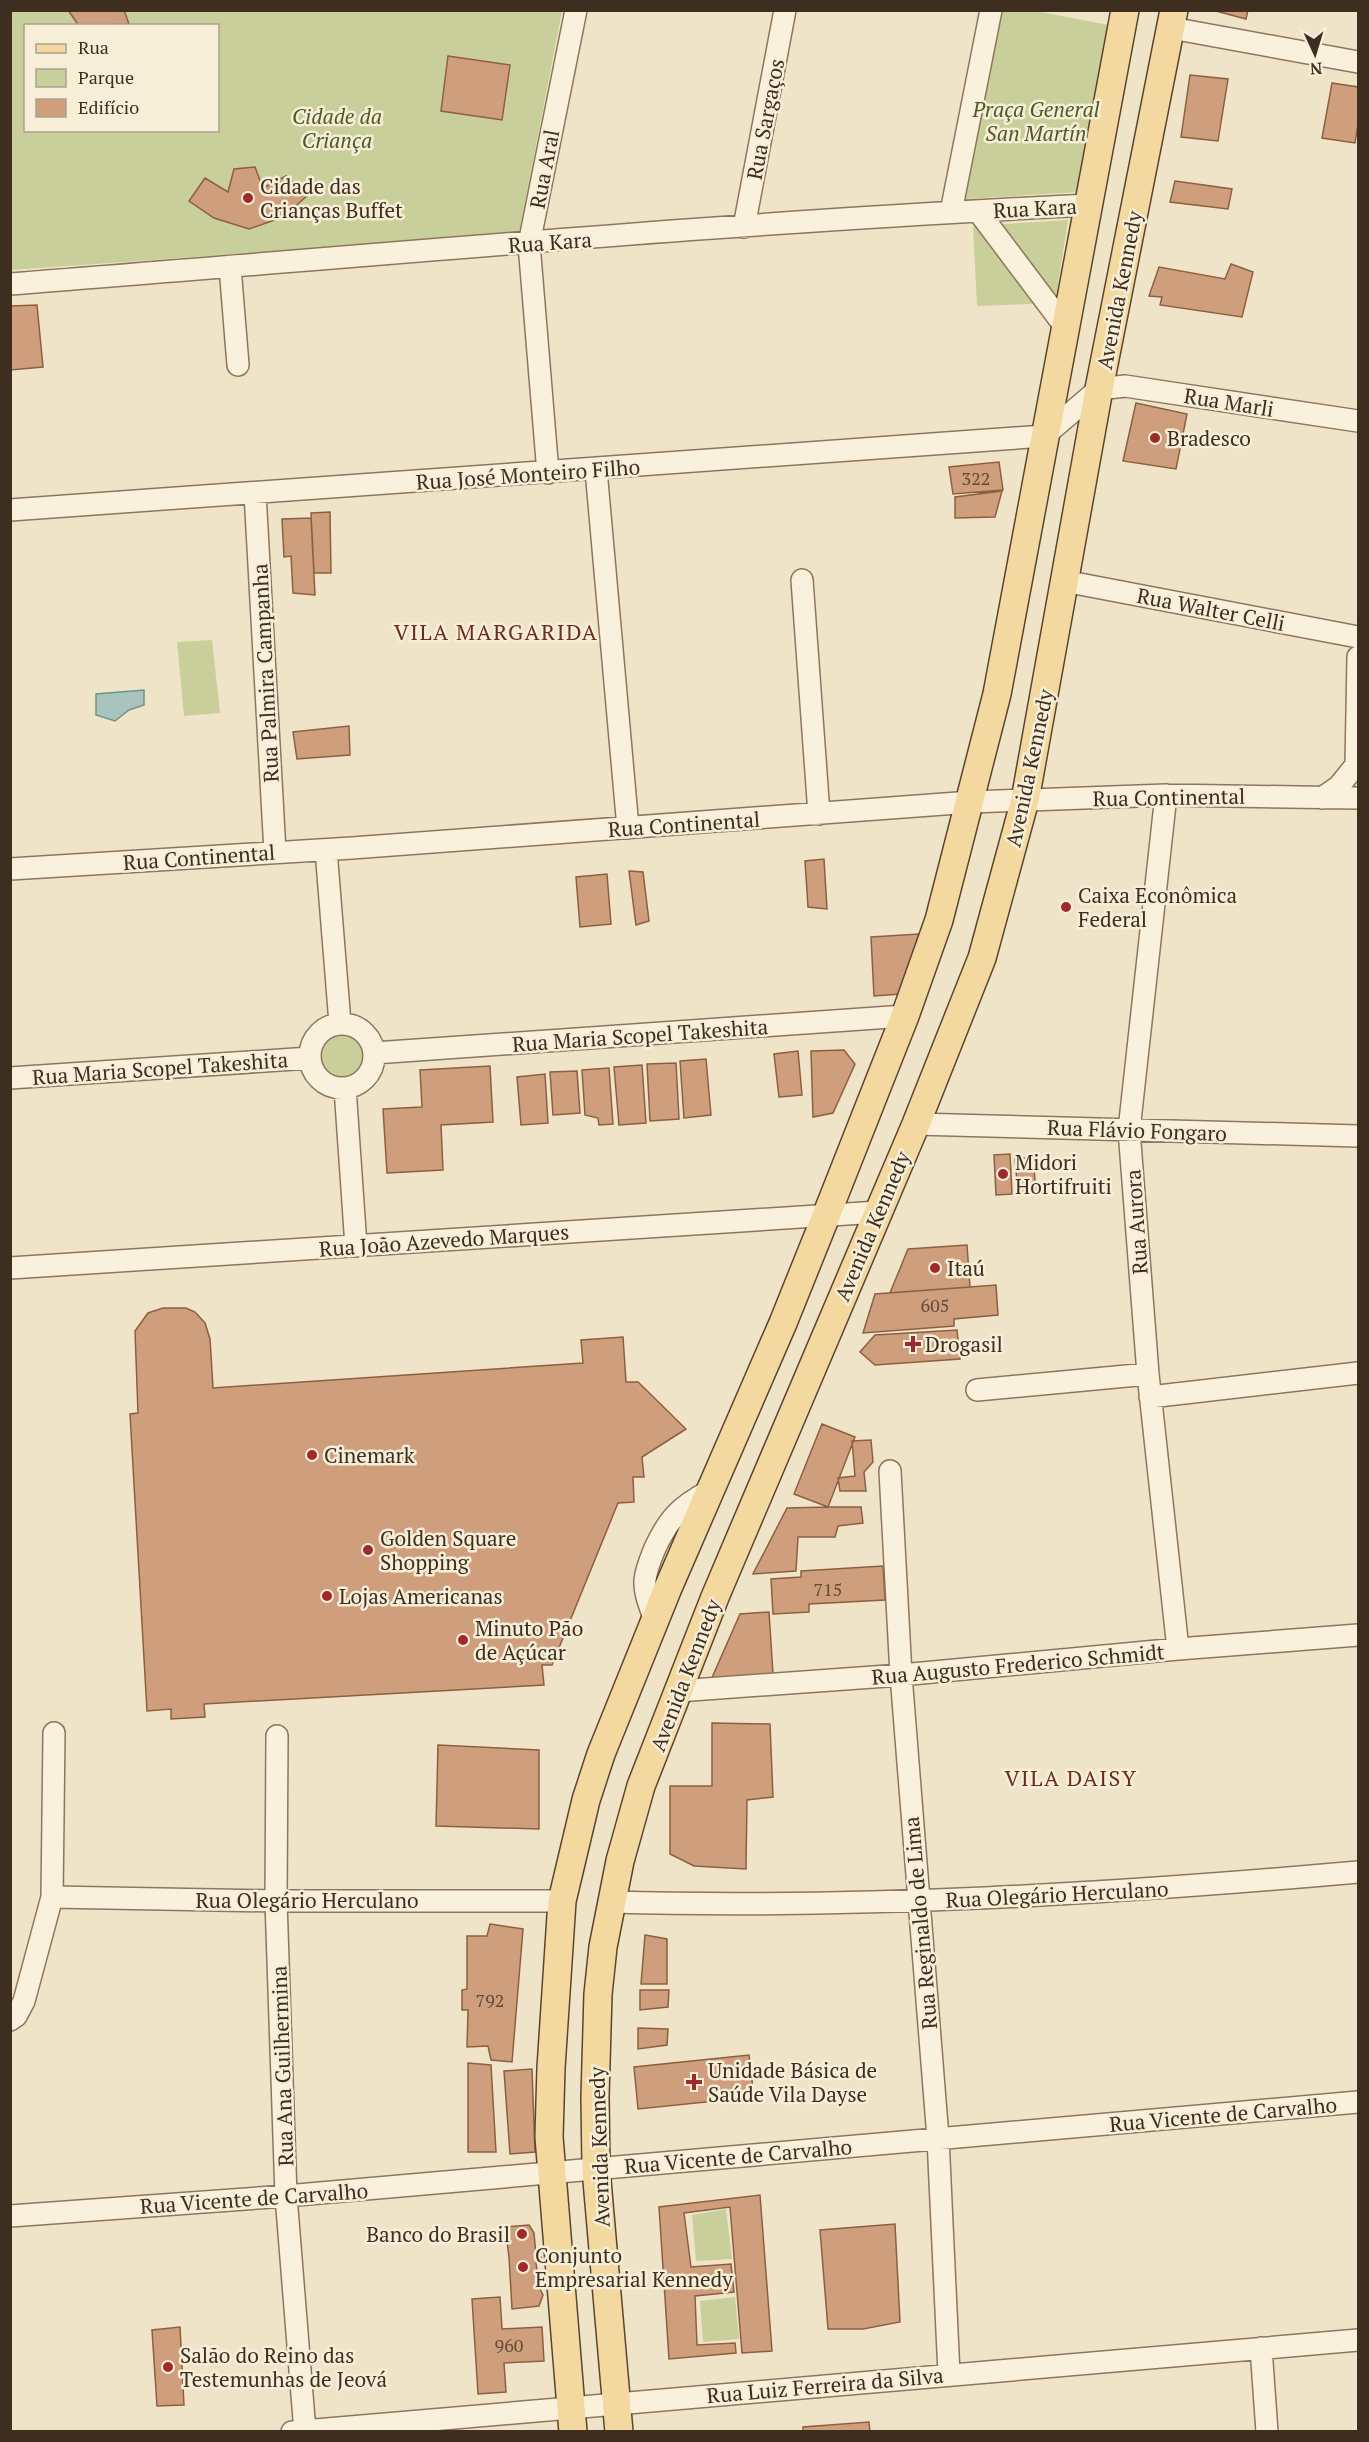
<svg xmlns="http://www.w3.org/2000/svg" width="1369" height="2442" font-family="'PT Serif',serif">
  <style>
    .green { fill: #c9cf9b; fill-rule: evenodd }
    .water { fill: #a9c4bc; stroke: #6f938a; stroke-width: 1.5 }
    .building { fill: #cf9f7d; stroke: #8d5f41; stroke-width: 1.5 }
    .lines { fill: none; stroke-linecap: round; stroke-linejoin: round }
    .minor-casing { stroke: #8d765c; stroke-width: 24 }
    .major-casing { stroke: #5b4430; stroke-width: 30 }
    .minor { stroke: #faf1dc; stroke-width: 21 }
    .major { stroke: #f3d9a0; stroke-width: 27 }
    .poi-dot { fill: #9e2a2b; stroke: #f7eed8; stroke-width: 2 }
    .labels { text-anchor: middle; dominant-baseline: central; stroke-width: 5; stroke-linejoin: round; paint-order: stroke }
    .number-label { font-size: 18px; fill: #624a37 }
    .park-label { font-size: 21px; font-style: italic; fill: #4d5a26; stroke: #f7eed8 }
    .street-label { font-size: 21px; fill: #3d2e20; stroke: #f7eed8 }
    .poi-label { font-size: 21px; fill: #3d2e20; stroke: #f7eed8; text-anchor: start }
    .neighbourhood-label { font-size: 22px; letter-spacing: 1.5px; fill: #6b2e1e; stroke: #f7eed8 }
  </style>
  <rect width="100%" height="100%" fill="#f0e4c8"/>
  <path class="green" d="M11,11H562L519,234L11,270ZM26,26H218V130H26Z
    M1000,11H1035L1109,25L1079,192L965,199Z
    M1068,220L1055,303L977,306L973,226Z
    M212,640L220,713L184,716L177,642Z
    M318 1055a24 24 0 1 1 48 0a24 24 0 1 1-48 0Z
    M726,2209L732,2259L696,2261L692,2215Z
    M735,2297L739,2339L703,2342L700,2301Z"/>
  <path class="water" d="M144,690V705L129,710L115,721L96,715V694Z"/>
  <path class="building" d="M68,10H124L129,24L79,26Z
    M1212,10H1248L1246,19Z
    M448,56L510,65L502,120L441,111Z
    M1190,75L1228,79L1218,141L1181,137Z
    M1332,83L1358,87V124L1355,143L1322,138Z
    M255,167L263,188L286,176L308,195L283,217L249,229L214,218L189,201L205,178L228,192L234,169Z
    M1175,181L1232,189L1228,209L1170,202Z
    M1231,264L1253,272L1242,317L1160,305L1162,297L1149,296L1159,267L1225,279Z
    M37,305L43,367L10,370V306Z
    M1136,403L1187,414L1176,469L1123,461Z
    M999,462L1003,490L953,494L949,467Z
    M1002,491L995,517L955,518V497Z
    M330,512L331,573H314L311,513Z
    M311,518L315,595L293,593L291,556L284,557L282,519Z
    M349,726L350,755L297,759L293,732Z
    M824,859L827,909L808,907L805,861Z
    M629,871L643,872L649,921L636,925Z
    M607,874L611,924L580,927L576,877Z
    M919,934L901,994L874,996L871,937Z
    M844,1050L855,1064L833,1113L813,1117L811,1051Z
    M798,1051L802,1095L779,1097L774,1054Z
    M706,1059L711,1115L684,1118L680,1061Z
    M676,1063L679,1119L650,1121L647,1064Z
    M642,1065L646,1123L619,1125L614,1067Z
    M490,1066L493,1122L441,1125L443,1170L387,1173L383,1109L422,1107L420,1070Z
    M609,1068L613,1124L599,1125L598,1118L585,1115L582,1070Z
    M577,1071L580,1113L553,1115L550,1072Z
    M545,1074L548,1123L521,1125L517,1077Z
    M1010,1154L1012,1194L996,1195L994,1155Z
    M1033,1157L1036,1191L1018,1193L1015,1159Z
    M967,1245L970,1287L890,1293L908,1249Z
    M996,1285L998,1315L954,1319V1326L863,1333L875,1294Z
    M163,1308H186L195,1312L205,1323L210,1339L213,1388L583,1363L581,1340L623,1337L626,1382H638L686,1429L642,1457L644,1477H633L634,1502L618,1503L552,1665H542L544,1685L204,1704L205,1717L171,1719V1709L147,1711L130,1414L138,1413L135,1331L148,1313Z
    M957,1330L960,1359L875,1365L860,1352L875,1335Z
    M822,1424L855,1437L828,1507L794,1494Z
    M871,1440L873,1462L864,1472L866,1491H840L838,1478L855,1476L852,1441Z
    M828,1507H861L863,1523L838,1526L835,1537H798L796,1571L753,1574L787,1508Z
    M883,1566L885,1600L809,1604V1612L773,1614L771,1579L801,1577V1571Z
    M769,1612L773,1674L711,1680L740,1614Z
    M712,1723L770,1724L773,1797L747,1800L746,1869L694,1866L670,1854V1786H712Z
    M438,1745L539,1750V1829L436,1826Z
    M490,1924L523,1929L512,2062L491,2060L488,2046L467,2047L468,2010H462V1990L467,1989V1936H487Z
    M645,1935L667,1939V1984H641Z
    M640,1990H669L668,2007L640,2010Z
    M638,2028L668,2029L667,2045L638,2049Z
    M749,2055L754,2097L638,2109L634,2067Z
    M468,2063L491,2065L496,2152H468Z
    M532,2069L535,2152L510,2154L504,2071Z
    M760,2195L772,2351L742,2353L730,2207L684,2213L691,2267L731,2264L734,2292L695,2296L697,2345L735,2343L736,2353L669,2359L659,2207Z
    M895,2224L900,2322L863,2329H828L820,2230Z
    M529,2225L534,2233L536,2255L541,2257V2261L536,2263L537,2270L543,2279L539,2287L543,2295L539,2306L512,2309L509,2257L505,2227Z
    M500,2297L502,2329L542,2327L544,2361L504,2363L506,2392L478,2394L472,2299Z
    M180,2327L184,2405L157,2406L152,2330Z
    M869,2422L870,2432H803V2427Z"/>
  <g class="lines">
    <g class="minor-casing">
      <path id="minor" d="M1171,28L1358,62
        M978,211L1066,328
        M951,212L991,10
        M744,227L785,10
        M230,267L238,365
        M10,284C370,256 730,222 1090,205
        M596,470L628,828
        M548,473L529,244L576,10
        M255,493L275,852
        M10,510L1044,436L1099,389L1125,386L1358,421
        M802,580L819,814
        M1064,581L1358,637
        M1166,795L1129,1130L1148,1374L1178,1649
        M1322,798L1339,786L1356,765L1358,657
        M326,850L340,1023
        M10,869L352,848L971,802L1166,795L1358,798
        M310 1056a32 32 0 1 1 64 0a32 32 0 1 1-64 0Z
        M374,1053L905,1016
        M10,1078L310,1058
        M345,1088L356,1246
        M916,1124L1358,1136
        M10,1268L878,1212
        M977,1390L1148,1374
        M1150,1397L1358,1373
        M890,1471L901,1675L938,2138L949,2374
        M655,1621C651,1608 644,1594 645,1580C646,1569 651,1558 655,1548C669,1518 680,1507 709,1491
        M678,1691L901,1675L1178,1649L1358,1635
        M277,1736L276,1901L286,2196L305,2432
        M52,1897L276,1901H562
        M611,1902C861,1909 1110,1894 1358,1872
        M10,2020L16,2016L24,2001L52,1897L54,1733
        M10,2216L286,2196L1358,2102
        M1261,2348L1267,2432
        M292,2432L1358,2340"/>
    </g>
    <g class="major-casing">
      <path id="major" d="M573,2432L549,2137L551,2068L562,1901L586,1800L601,1754L668,1588L783,1323L826,1216L905,1016L939,920L997,694L1125,10
        M619,2432L596,2169L595,2097L598,1994L603,1947L620,1861L641,1786L715,1597L916,1124L982,958L1025,800L1099,389L1174,10"/>
    </g>
    <use href="#minor" class="minor"/>
    <use href="#major" class="major"/>
  </g>
  <g class="poi-dot">
    <circle cx="248" cy="198" r="6"/>
    <circle cx="1155" cy="438" r="6"/>
    <circle cx="1066" cy="907" r="6"/>
    <circle cx="1003" cy="1174" r="6"/>
    <circle cx="935" cy="1268" r="6"/>
    <path d="M910 1335h6v6h6v6h-6v6h-6v-6h-6v-6h6z"/>
    <circle cx="312" cy="1455" r="6"/>
    <circle cx="368" cy="1550" r="6"/>
    <circle cx="327" cy="1596" r="6"/>
    <circle cx="463" cy="1640" r="6"/>
    <path d="M691 2073h6v6h6v6h-6v6h-6v-6h-6v-6h6z"/>
    <circle cx="522" cy="2234" r="6"/>
    <circle cx="523" cy="2267" r="6"/>
    <circle cx="168" cy="2367" r="6"/>
  </g>
  <g class="labels">
    <g class="number-label">
      <text x="976" y="478">322</text>
      <text x="935" y="1305">605</text>
      <text x="828" y="1589">715</text>
      <text x="490" y="2000">792</text>
      <text x="509" y="2345">960</text>
    </g>
    <g class="park-label">
      <text x="1036" y="109">Praça General<tspan x="1036" dy="24">San Martín</tspan></text>
      <text x="337" y="116">Cidade da<tspan x="337" dy="24">Criança</tspan></text>
    </g>
    <g class="street-label">
      <text transform="translate(765 119) rotate(-79)">Rua Sargaços</text>
      <text transform="translate(544 169) rotate(-79)">Rua Aral</text>
      <text transform="translate(1035 208) rotate(-3)">Rua Kara</text>
      <text transform="translate(550 242) rotate(-4)">Rua Kara</text>
      <text transform="translate(1119 290) rotate(-79)">Avenida Kennedy</text>
      <text transform="translate(1229 402) rotate(9)">Rua Marli</text>
      <text transform="translate(528 474) rotate(-4)">Rua José Monteiro Filho</text>
      <text transform="translate(1211 609) rotate(11)">Rua Walter Celli</text>
      <text transform="translate(265 673) rotate(-93)">Rua Palmira Campanha</text>
      <text transform="translate(1029 768) rotate(-78)">Avenida Kennedy</text>
      <text transform="translate(1169 797) rotate(-1)">Rua Continental</text>
      <text transform="translate(684 824) rotate(-4)">Rua Continental</text>
      <text transform="translate(199 857) rotate(-4)">Rua Continental</text>
      <text transform="translate(640 1035) rotate(-4)">Rua Maria Scopel Takeshita</text>
      <text transform="translate(160 1068) rotate(-4)">Rua Maria Scopel Takeshita</text>
      <text transform="translate(1137 1130) rotate(2)">Rua Flávio Fongaro</text>
      <text transform="translate(1136 1222) rotate(-94)">Rua Aurora</text>
      <text transform="translate(872 1226) rotate(-67)">Avenida Kennedy</text>
      <text transform="translate(444 1240) rotate(-4)">Rua João Azevedo Marques</text>
      <text transform="translate(1018 1664) rotate(-5)">Rua Augusto Frederico Schmidt</text>
      <text transform="translate(685 1675) rotate(-69)">Avenida Kennedy</text>
      <text transform="translate(1057 1894) rotate(-3)">Rua Olegário Herculano</text>
      <text x="307" y="1900">Rua Olegário Herculano</text>
      <text transform="translate(920 1923) rotate(-95)">Rua Reginaldo de Lima</text>
      <text transform="translate(282 2066) rotate(-92)">Rua Ana Guilhermina</text>
      <text transform="translate(1223 2114) rotate(-5)">Rua Vicente de Carvalho</text>
      <text transform="translate(599 2147) rotate(-92)">Avenida Kennedy</text>
      <text transform="translate(738 2156) rotate(-5)">Rua Vicente de Carvalho</text>
      <text transform="translate(254 2198) rotate(-4)">Rua Vicente de Carvalho</text>
      <text transform="translate(825 2385) rotate(-5)">Rua Luiz Ferreira da Silva</text>
    </g>
    <g class="poi-label">
      <text x="260" y="186">Cidade das<tspan x="260" dy="24">Crianças Buffet</tspan></text>
      <text x="1167" y="438">Bradesco</text>
      <text x="1078" y="895">Caixa Econômica<tspan x="1078" dy="24">Federal</tspan></text>
      <text x="1015" y="1162">Midori<tspan x="1015" dy="24">Hortifruiti</tspan></text>
      <text x="947" y="1268">Itaú</text>
      <text x="925" y="1344">Drogasil</text>
      <text x="324" y="1455">Cinemark</text>
      <text x="380" y="1538">Golden Square<tspan x="380" dy="24">Shopping</tspan></text>
      <text x="339" y="1596">Lojas Americanas</text>
      <text x="475" y="1628">Minuto Pão<tspan x="475" dy="24">de Açúcar</tspan></text>
      <text x="708" y="2070">Unidade Básica de<tspan x="708" dy="24">Saúde Vila Dayse</tspan></text>
      <text x="510" y="2234" text-anchor="end">Banco do Brasil</text>
      <text x="535" y="2255">Conjunto<tspan x="535" dy="24">Empresarial Kennedy</tspan></text>
      <text x="180" y="2355">Salão do Reino das<tspan x="180" dy="24">Testemunhas de Jeová</tspan></text>
    </g>
    <g class="neighbourhood-label">
      <text x="496" y="631">VILA MARGARIDA</text>
      <text x="1071" y="1777">VILA DAISY</text>
    </g>
  </g>
  <rect width="1369" height="2442" fill="none" stroke="#3d2e20" stroke-width="24"/>
  <rect x="24" y="24" width="195" height="108" fill="#f7eed8" stroke="#ada18e" stroke-width="1.5"/>
  <rect x="36" y="44" width="30" height="9" fill="#f3d9a0" stroke="#ada18e" stroke-width="1.5"/>
  <text x="78" y="54" font-size="18" fill="#3d2e20">Rua</text>
  <rect x="36" y="69" width="30" height="18" fill="#c9cf9b" stroke="#ada18e" stroke-width="1.5"/>
  <text x="78" y="84" font-size="18" fill="#3d2e20">Parque</text>
  <rect x="36" y="99" width="30" height="18" fill="#cf9f7d" stroke="#ada18e" stroke-width="1.5"/>
  <text x="78" y="114" font-size="18" fill="#3d2e20">Edifício</text>
  <g transform="translate(1315 54) rotate(176)" stroke="#f7eed8" stroke-width="4.5" paint-order="stroke">
  <path d="M0-4.5L10 22L0 15L-10 22Z" fill="#3d2e20"/>
  <text y="-9" font-size="16" font-weight="bold" text-anchor="middle" fill="#3d2e20">N</text>
  </g>
</svg>
